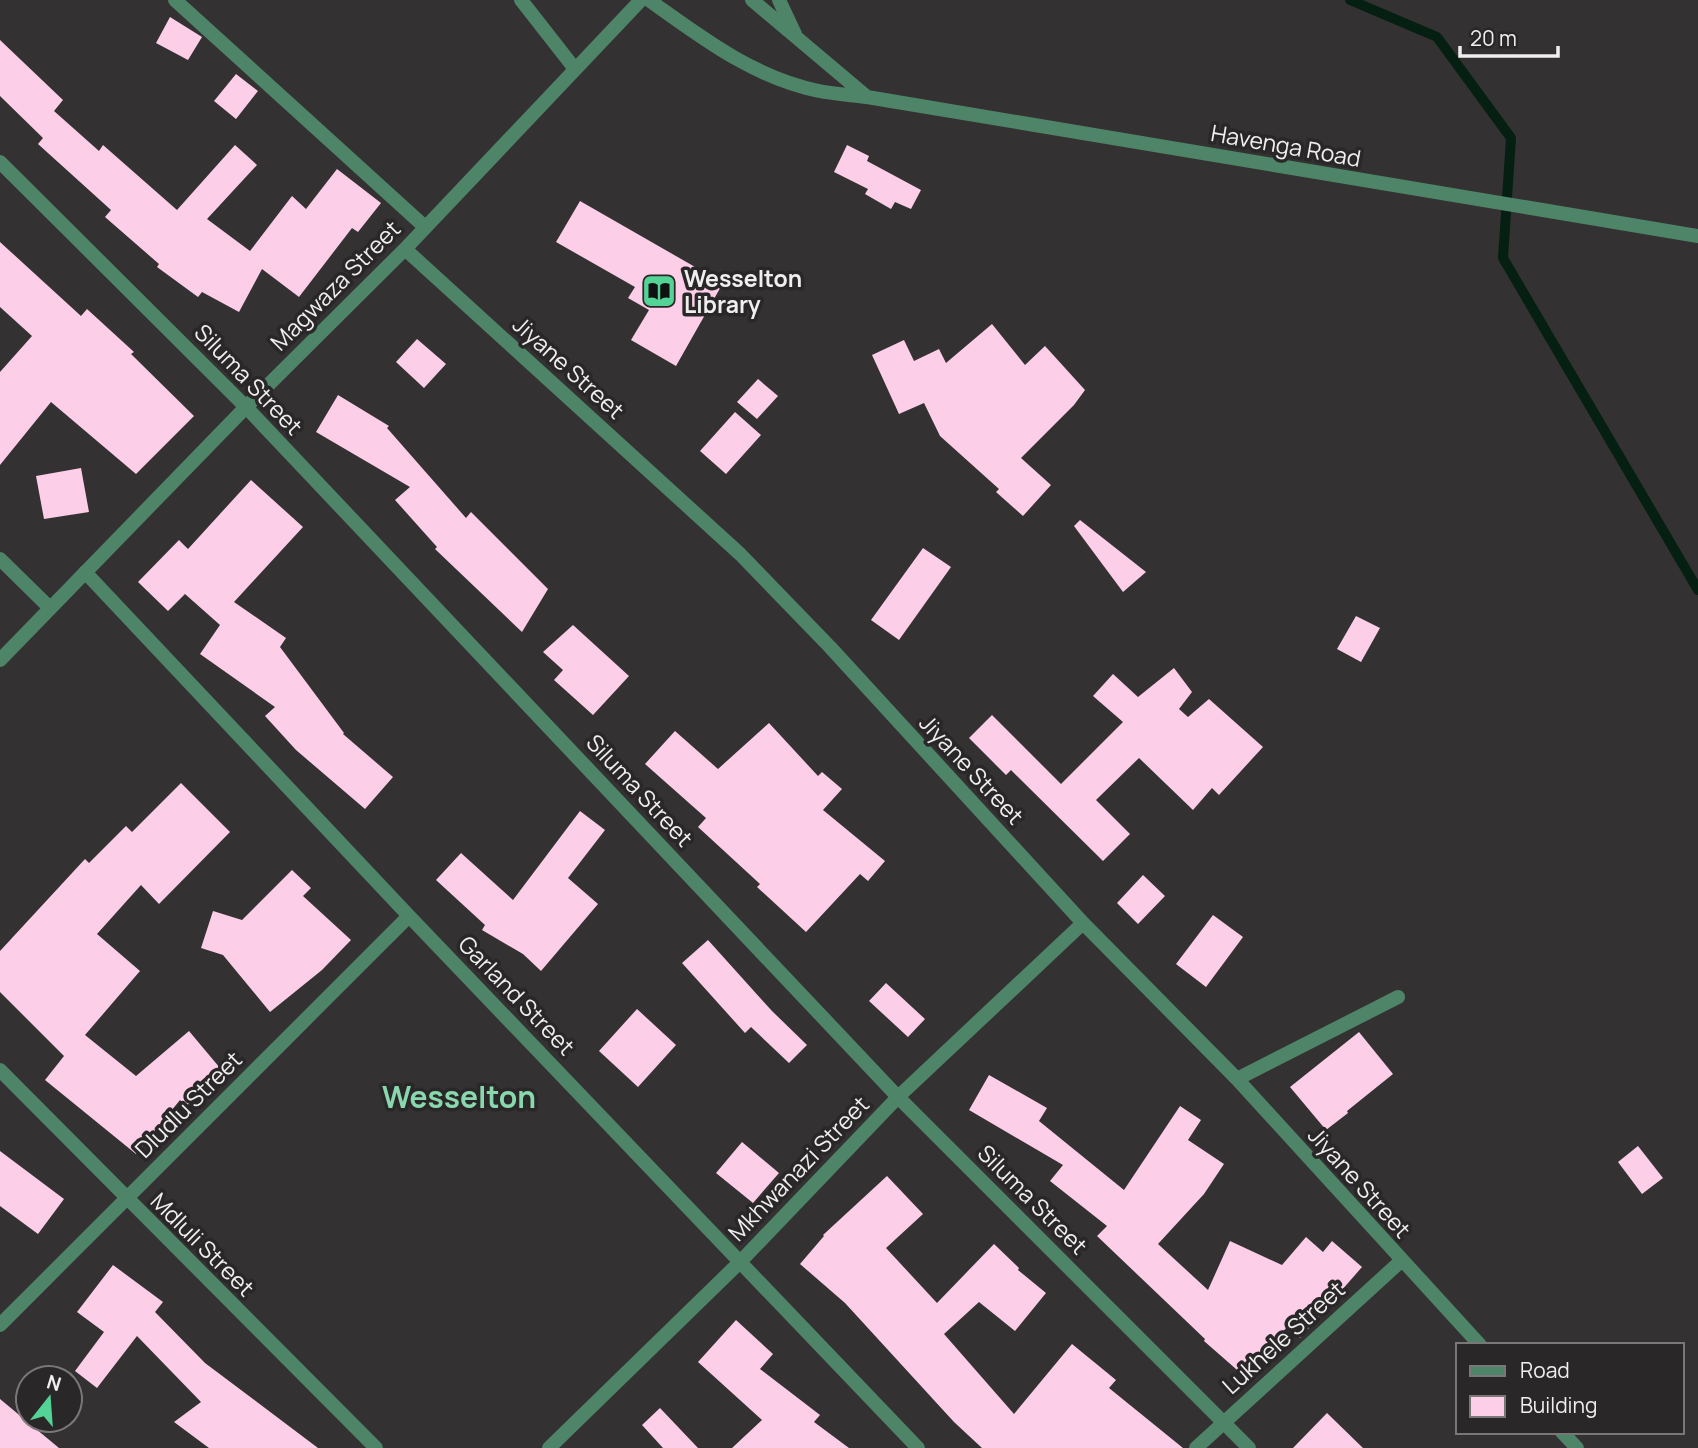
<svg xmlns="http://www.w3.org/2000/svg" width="1698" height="1448" font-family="Manrope,sans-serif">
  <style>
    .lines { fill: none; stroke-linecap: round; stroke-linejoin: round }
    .stream { stroke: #052013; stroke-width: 10 }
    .building { fill: #fdcee8 }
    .minor { stroke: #4e8467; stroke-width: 14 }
    .labels { text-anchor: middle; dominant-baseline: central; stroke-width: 7; stroke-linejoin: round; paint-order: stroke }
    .street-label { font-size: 23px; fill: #f0eeef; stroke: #2a2728 }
    .poi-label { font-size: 23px; font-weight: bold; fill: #f0eeef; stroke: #2a2728; text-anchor: start }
    .district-label { font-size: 30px; font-weight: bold; fill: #89d8ad; stroke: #2a2728 }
  </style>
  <rect width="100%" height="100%" fill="#343132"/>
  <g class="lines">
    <path class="stream" d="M1350,0L1437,37L1511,138L1503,258L1698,590"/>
  </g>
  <path class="building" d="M170,17L202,37L188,60L156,43Z
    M0,40L63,100L54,111L99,151L103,145L177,210L235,145L257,165L207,219L250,251L292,196L306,209L337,169L381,203L358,232L352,228L299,297L262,269L239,312L202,292L198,297L157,267L159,264L105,217L111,210L38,144L43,138L0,96Z
    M236,74L258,91L236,119L214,101Z
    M847,145L869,156L867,161L921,190L911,209L895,202L891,209L865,194L868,189L834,172Z
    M580,201L723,283L676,366L631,340L649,310L628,298L635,287L556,242Z
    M0,242L81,316L87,309L134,352L131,354L194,416L136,474L51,402L0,465V372L32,336L0,307Z
    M992,324L1025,365L1045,346L1085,390L1074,405L1021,458L1051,485L1023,516L996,492L999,489L940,436L924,403L899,414L872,355L904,340L914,361L939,349L946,363Z
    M417,339L446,364L424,388L396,362Z
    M758,379L778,396L757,419L737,402Z
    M338,395L389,426L387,428L466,518L471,512L548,589L522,632L435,549L437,547L395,500L410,487L316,432Z
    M735,412L761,435L726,474L700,451Z
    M81,468L89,512L44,519L36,476Z
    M251,480L303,527L234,602L286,638L280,647L344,733L343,734L393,777L365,809L296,750L265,716L275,707L200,654L220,625L185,594L168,611L138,582L179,540L188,549Z
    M1080,520L1146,572L1123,592L1074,526Z
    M923,548L951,567L899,640L871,620Z
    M1356,616L1380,628L1361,662L1337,649Z
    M573,625L629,676L593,715L554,680L563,670L543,652Z
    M1174,668L1192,692L1179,709L1188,717L1209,699L1263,747L1219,795L1212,788L1193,810L1139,758L1096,800L1130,834L1103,861L1011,770L1006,775L969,738L992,715L1061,784L1123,722L1093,696L1113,674L1138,697Z
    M769,723L818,776L822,772L842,789L823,810L885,861L868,881L860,874L806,932L757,887L760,884L698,827L706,818L645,764L675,731L718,769Z
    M181,783L230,832L159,904L141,885L97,934L140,971L85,1035L136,1076L189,1031L225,1074L186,1106L180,1100L136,1154L45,1080L64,1056L0,992V951L85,859L89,863L126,826L132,832Z
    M580,811L605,830L568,878L598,904L541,971L523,954L482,930L485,925L436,880L461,853L513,900Z
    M292,870L311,888L303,896L351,940L322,970L270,1012L223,955L201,948L213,911L242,920Z
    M1143,875L1165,896L1138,924L1117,903Z
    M1213,915L1243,937L1206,987L1176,964Z
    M708,940L772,1011L807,1045L789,1063L751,1027L745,1033L682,963Z
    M886,983L925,1019L908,1037L869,1001Z
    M637,1009L676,1045L638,1087L599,1051Z
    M1359,1032L1393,1074L1347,1111L1348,1113L1326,1130L1290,1087Z
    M989,1075L1047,1108L1039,1121L1124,1190L1180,1106L1201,1120L1188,1140L1224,1164L1204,1194L1158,1244L1208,1290L1230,1241L1282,1265L1306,1237L1323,1252L1332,1241L1362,1267L1300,1338L1287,1327L1244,1376L1204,1341L1205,1339L1097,1236L1107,1226L1050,1181L1063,1165L969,1110Z
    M742,1142L779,1173L753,1203L716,1173Z
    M1638,1146L1663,1178L1642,1194L1618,1162Z
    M0,1151L64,1199L38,1234L0,1206Z
    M887,1176L923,1214L886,1248L937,1303L994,1244L1019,1268L1018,1270L1046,1293L1015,1331L979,1302L944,1334L1014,1414L1072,1344L1116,1380L1109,1388L1183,1448H982L954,1422L845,1303L800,1264L824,1236L823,1235Z
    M113,1265L163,1302L155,1312L205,1363L318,1448H209L174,1422L201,1402L137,1336L97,1388L75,1371L104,1332L77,1312Z
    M736,1320L773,1354L760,1369L820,1415L814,1422L849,1448H732L762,1420L698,1362Z
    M0,1399L59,1448H0Z
    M660,1408L698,1448H663L642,1425Z
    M1327,1413L1363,1448H1293Z"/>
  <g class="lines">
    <path class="minor" d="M175,0L425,227
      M521,0L575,69
      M649,0C701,37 754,78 819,91C834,94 851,95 867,97L1698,236
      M752,0L866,96
      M779,0L795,34
      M0,162L246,407L898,1097L1249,1448
      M405,249L740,554L830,647L1083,923L1237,1079L1480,1345
      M0,559L50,608
      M85,572L409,916L918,1448
      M0,660L246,407L405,249L641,0
      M0,1070L376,1448
      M1237,1079L1398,997
      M0,1325L409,916
      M1562,1432L1577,1448
      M549,1448L741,1261L898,1097L1083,923
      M1196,1448L1401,1261"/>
  </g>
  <defs>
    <g id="library-square" transform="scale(1.75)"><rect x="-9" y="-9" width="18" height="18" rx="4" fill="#54d396" stroke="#2a2728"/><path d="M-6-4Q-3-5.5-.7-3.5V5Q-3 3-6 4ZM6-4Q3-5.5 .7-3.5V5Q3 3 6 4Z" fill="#111"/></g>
  </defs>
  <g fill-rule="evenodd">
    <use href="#library-square" x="659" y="291"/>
  </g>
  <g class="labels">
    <g class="street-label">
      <text transform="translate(1286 145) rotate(10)">Havenga Road</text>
      <text transform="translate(335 285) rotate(-45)">Magwaza Street</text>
      <text transform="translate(569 367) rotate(42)">Jiyane Street</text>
      <text transform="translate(249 379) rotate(46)">Siluma Street</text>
      <text transform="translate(972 769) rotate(47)">Jiyane Street</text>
      <text transform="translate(640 790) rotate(47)">Siluma Street</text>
      <text transform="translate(517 995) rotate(46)">Garland Street</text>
      <text transform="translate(188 1104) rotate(-45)">Dludlu Street</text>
      <text transform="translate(798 1168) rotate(-46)">Mkhwanazi Street</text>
      <text transform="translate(1360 1182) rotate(48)">Jiyane Street</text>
      <text transform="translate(1033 1199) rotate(45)">Siluma Street</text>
      <text transform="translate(203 1244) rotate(45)">Mdluli Street</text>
      <text transform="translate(1283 1337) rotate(-42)">Lukhele Street</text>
    </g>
    <g class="poi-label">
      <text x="684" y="278">Wesselton<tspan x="684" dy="26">Library</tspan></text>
    </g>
    <g class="district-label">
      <text x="459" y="1096">Wesselton</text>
    </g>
  </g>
  <rect x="1456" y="1343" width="228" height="91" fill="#2a2728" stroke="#797778" stroke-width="2"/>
  <rect x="1470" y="1366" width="35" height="10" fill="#4e8467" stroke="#797778" stroke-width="2"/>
  <text x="1520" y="1378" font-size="21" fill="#f0eeef">Road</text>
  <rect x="1470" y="1396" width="35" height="21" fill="#fdcee8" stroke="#797778" stroke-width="2"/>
  <text x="1520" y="1413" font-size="21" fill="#f0eeef">Building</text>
  <g transform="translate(49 1399) rotate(17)"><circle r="33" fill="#2a2728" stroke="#797778" stroke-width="2"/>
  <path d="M0-5L12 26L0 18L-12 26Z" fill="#54d396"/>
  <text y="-10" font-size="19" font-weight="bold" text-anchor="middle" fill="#f0eeef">N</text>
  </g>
  <path d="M1460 46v10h98v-10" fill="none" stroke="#f0eeef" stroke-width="3.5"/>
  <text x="1470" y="46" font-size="21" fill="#f0eeef" stroke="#2a2728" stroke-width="5" paint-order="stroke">20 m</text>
</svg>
